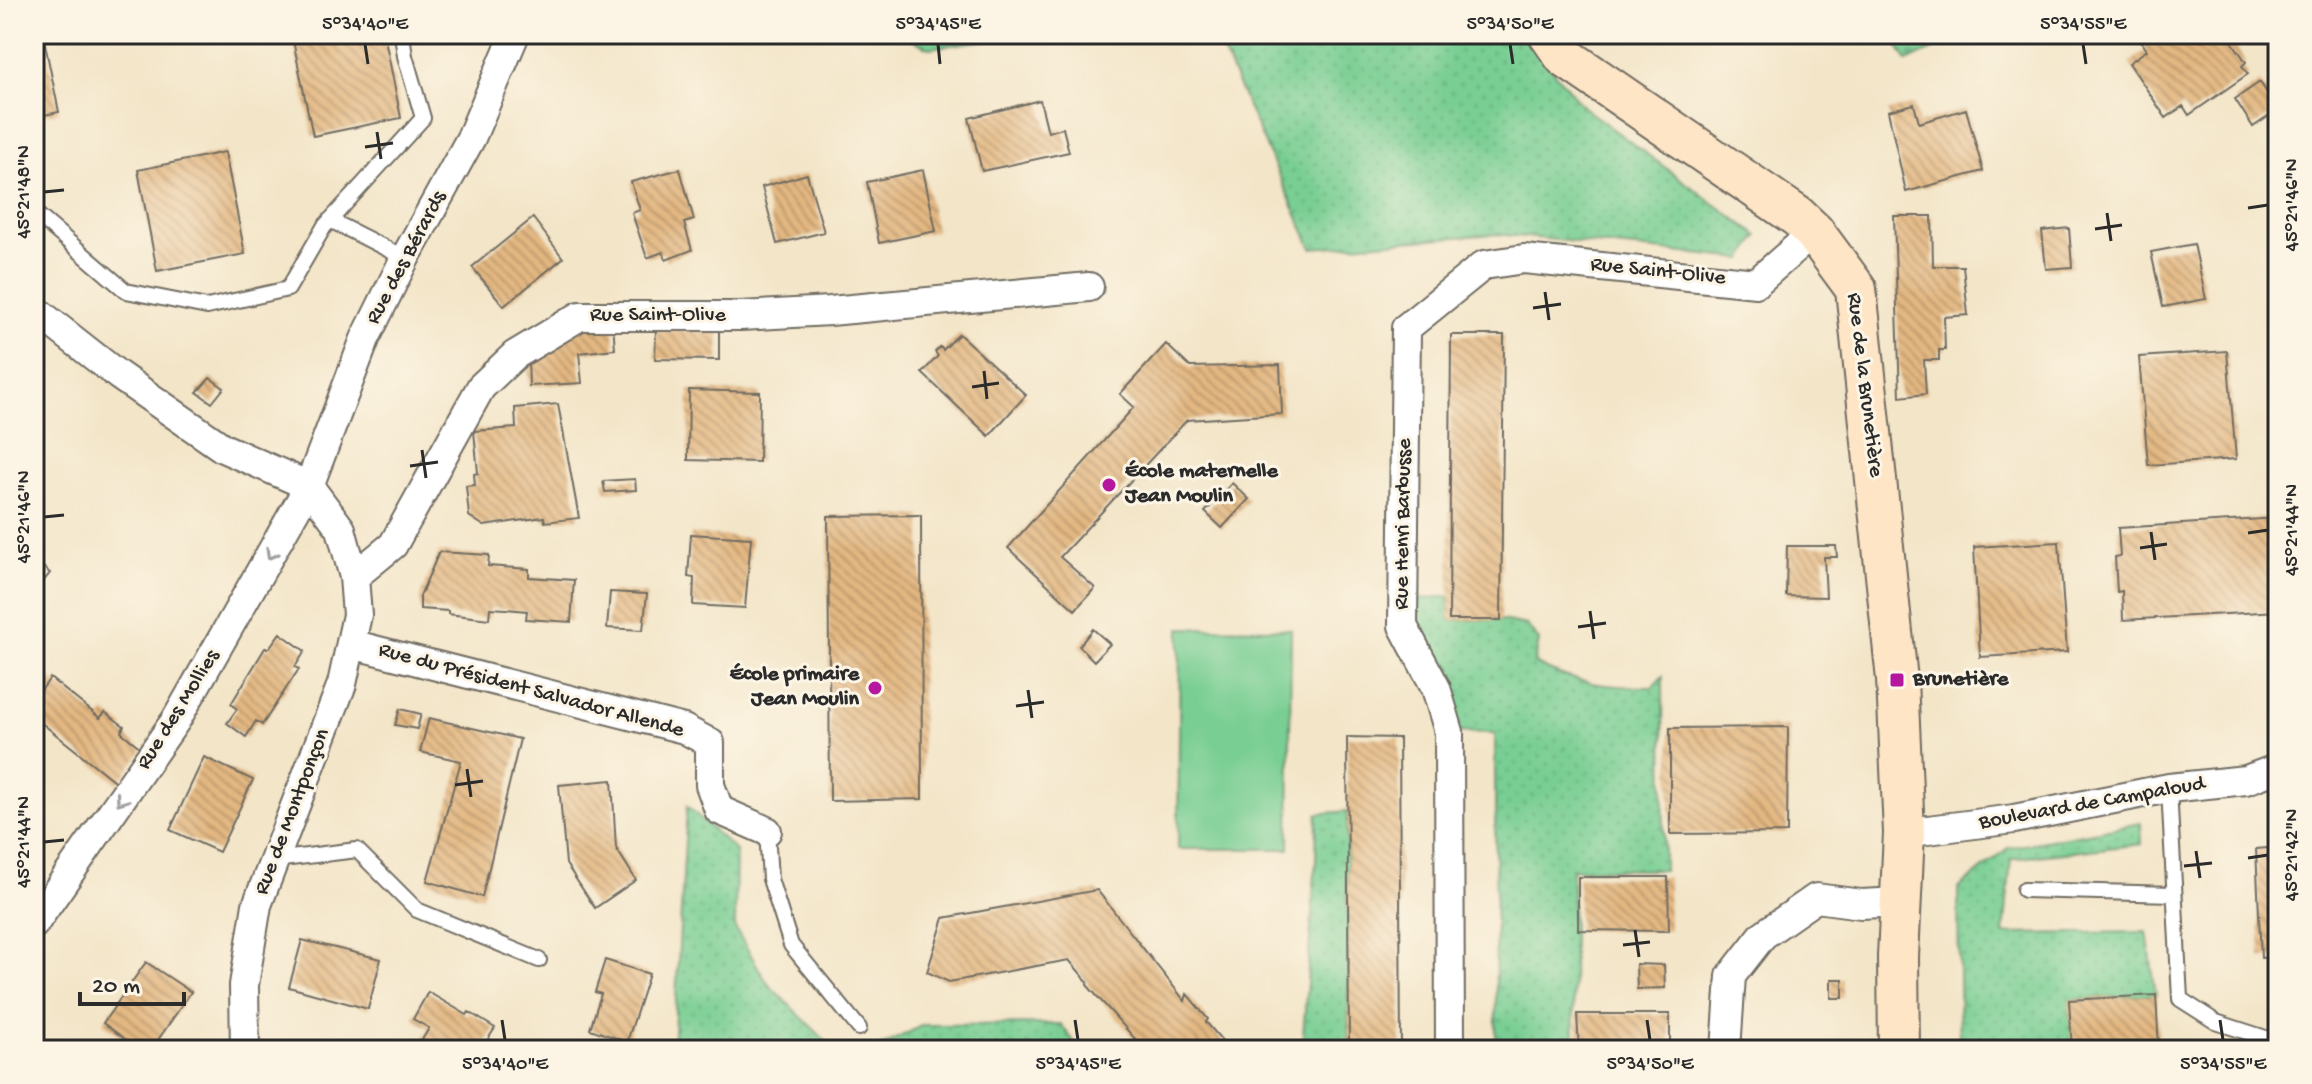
<svg xmlns="http://www.w3.org/2000/svg" width="2312" height="1084" font-family="'Gochi Hand',sans-serif">
  <style>
    .grass { fill: url(#grass-dots); stroke: #527c5f; stroke-width: 2 }
    .cemetery { fill: url(#cemetery-stones); stroke: #527c5f; stroke-width: 2 }
    .park { fill: #78ce93; stroke: #527c5f; stroke-width: 2 }
    .building { fill: url(#building-back-hatch) }
    .lines { fill: none; stroke-linecap: round; stroke-linejoin: round }
    .lane-casing { stroke: #716c62; stroke-width: 18 }
    .street-casing { stroke: #716c62; stroke-width: 32 }
    .secondary-casing { stroke: #716c62; stroke-width: 44 }
    .lane { stroke: #fff; stroke-width: 14 }
    .street { stroke: #fff; stroke-width: 28 }
    .secondary { stroke: #fee5c5; stroke-width: 40 }
    .oneway { stroke: #a0a0a0 }
    .ticks { fill: none; stroke: #2b2b2b; stroke-width: 3 }
    .poi-dot { fill: #b5179e; stroke: #fcf5e5; stroke-width: 3 }
    .labels { text-anchor: middle; dominant-baseline: central; stroke-width: 6; stroke-linejoin: round; paint-order: stroke }
    .street-label { font-size: 22px; fill: #2b2b2b; stroke: #fcf5e5 }
    .poi-label { font-size: 22px; font-weight: bold; fill: #2b2b2b; stroke: #fcf5e5; text-anchor: start }
    .neatline { fill: none; stroke: #2b2b2b; stroke-width: 3 }
    .ticks-label { font-size: 20px; text-anchor: middle; fill: #2b2b2b }
  </style>
  <defs>
    <pattern id="grass-dots" width="8" height="8" patternUnits="userSpaceOnUse" patternTransform="scale(2)"><rect width="8" height="8" fill="#78ce93"/><path d="M2 2h.1M6 6h.1" fill="none" stroke="#68b17f" stroke-width="1.8" stroke-linecap="round"/></pattern>
    <pattern id="cemetery-stones" width="16" height="16" patternUnits="userSpaceOnUse" patternTransform="scale(2)"><rect width="16" height="16" fill="#78ce93"/><path d="M2 7V4a2 2 0 0 1 4 0v3zM10 15v-3a2 2 0 0 1 4 0v3z" fill="#68b17f"/></pattern>
    <pattern id="building-back-hatch" width="6" height="6" patternUnits="userSpaceOnUse" patternTransform="scale(2)"><rect width="6" height="6" fill="#e3b781"/><path d="M-1 5l2 2M0 0l6 6M5-1l2 2" fill="none" stroke="#b8956a"/></pattern>
  </defs>
  <rect width="100%" height="100%" fill="#fcf5e5"/>
  <filter id="ink" filterUnits="userSpaceOnUse"><feTurbulence type="fractalNoise" baseFrequency=".0125" numOctaves="2"/><feDisplacementMap in="SourceGraphic" scale="16" xChannelSelector="R" yChannelSelector="G"/><feConvolveMatrix kernelMatrix="1 2 1 2 8 2 1 2 1" color-interpolation-filters="sRGB"/></filter>
  <filter id="wash" filterUnits="userSpaceOnUse"><feTurbulence type="fractalNoise" baseFrequency=".006" numOctaves="4" result="noise"/><feDisplacementMap in="SourceGraphic" scale="32" xChannelSelector="R" yChannelSelector="G"/><feGaussianBlur stdDeviation="1.8" result="paint"/><feColorMatrix in="noise" values="0 0 0 0 0 0 0 0 0 0 0 0 0 0 0 0 0 1.4 0 .05"/><feComposite in="paint" operator="in"/></filter>
  <g filter="url(#wash)">
    <rect width="100%" height="100%" fill="#f3e5c8"/>
    <path class="grass" d="M901,34H1032L929,48Z
      M1215,34H1524L1583,107L1758,236L1743,259L1497,234L1312,248Z
      M1449,596V620H1501L1527,625L1539,641L1534,663C1574,684 1608,687 1652,687L1663,676L1664,870L1572,869L1574,1050H1496L1495,733L1449,732L1403,626L1412,600Z
      M687,806L736,851L735,928L768,984L835,1050H673Z
      M1347,811L1349,1050H1302L1316,860L1317,814Z
      M2141,823L2142,844L2011,859L2004,934L2147,932L2156,995L2070,1000L2072,1050H1960L1958,889L2008,848Z
      M1061,1024L1080,1050H874L923,1025Z"/>
    <path class="cemetery" d="M1891,34H1966L1907,62Z"/>
    <path class="park" d="M1180,628L1291,629L1289,849H1178Z"/>
    <g id="blocks">
      <path class="building" d="M34,34H43L59,112L34,117Z
        M299,34H384L401,118L313,136L292,36Z
        M2136,34H2227L2246,62L2242,66L2248,74L2189,115L2183,106L2166,118L2129,63L2147,50Z
        M2260,82L2278,110L2253,127L2235,99Z
        M1040,100L1048,132L1063,128L1069,152L982,171L969,118Z
        M1914,104L1919,123L1966,109L1983,171L1906,192L1888,111Z
        M225,152L245,254L157,271L138,170Z
        M680,169L694,220L684,223L692,250L666,260L663,252L647,258L632,213L640,210L631,182Z
        M923,170L936,231L879,243L867,182Z
        M807,174L824,232L777,244L762,187Z
        M1894,216H1932L1933,266H1963L1968,315L1944,317L1945,350H1939V360H1924L1926,394L1900,397Z
        M533,218L563,258L504,306L472,267Z
        M2069,228L2072,267L2046,269L2042,231Z
        M2194,244L2206,299L2163,307L2151,252Z
        M613,323L615,349L579,353L582,383L529,386L528,359L556,333Z
        M656,330L719,331V360L655,359Z
        M959,334L1026,395L989,436L922,373L938,356L935,352L940,347L943,350Z
        M1451,335H1504L1501,620H1449Z
        M1166,344L1190,367L1280,365L1282,414L1187,420L1060,557L1095,588L1075,610L1008,548L1134,407L1120,394Z
        M2227,351L2236,459L2148,465L2139,357Z
        M210,378L224,388L212,403L197,392Z
        M689,390L760,392L759,462L688,460Z
        M558,404L579,518L545,522L544,517L484,526L469,516L466,486L475,485L474,474L478,473L474,431L516,428L515,408Z
        M635,479L636,490L605,492L603,481Z
        M1232,483L1249,499L1222,528L1205,512Z
        M921,515L922,799L830,801L828,516Z
        M2278,518V611L2123,620L2122,591L2117,592L2115,557L2120,556L2118,528Z
        M691,534L751,538L745,608L693,605L694,578L688,577Z
        M2059,542L2067,652L1980,657L1974,547Z
        M1787,546H1836L1837,557H1824L1826,597L1786,596Z
        M439,552L489,555L488,566L529,569V577L574,580L571,622L526,619L527,611L506,609L490,608L489,619L448,614V611L420,609V596Z
        M34,559L50,573L34,593Z
        M610,592L647,594L643,630L607,628Z
        M1093,629L1110,644L1094,661L1079,646Z
        M280,633L305,651L295,667L299,669L262,725L256,721L246,737L227,723L237,709L231,704L265,648H269Z
        M50,678L100,718L105,712L124,726L121,732L143,750L118,784L34,717V701Z
        M400,709L421,714L417,729L395,725Z
        M429,718L520,739L482,897L427,881L461,761L420,752Z
        M1788,727L1787,833L1670,834V728Z
        M1347,737L1399,738L1401,1050H1349Z
        M204,757L253,780L219,852L170,830Z
        M612,780L616,848L636,880L595,908L566,864L559,785Z
        M2278,847V957L2261,958L2256,849Z
        M1578,877H1668L1669,931L1578,930Z
        M1097,890L1185,1001L1187,994L1208,1019L1206,1022L1230,1050H1145L1087,985L1088,982L1069,960L949,982L927,972L944,918Z
        M302,940L381,959L368,1009L289,987Z
        M605,960L649,974L627,1042L590,1029L601,994L595,992Z
        M146,962L191,992L151,1050H140L103,1023Z
        M1636,964L1664,965L1665,988L1637,989Z
        M1831,979H1843V998H1831Z
        M428,992L467,1015L469,1012L495,1028L481,1050H416L429,1028L413,1019Z
        M2156,995L2159,1050H2072L2069,1000Z
        M1577,1014H1670V1050H1579Z"/>
    </g>
  </g>
  <g filter="url(#ink)">
    <use href="#blocks" fill-opacity="0" stroke="#716c62" stroke-width="2"/>
    <g class="lines">
      <g class="lane-casing">
        <path id="lane" d="M34,212L126,291L207,307L288,289L324,227L423,118L405,56L402,34
          M330,220L405,258
          M2169,788L2180,999L2216,1022L2278,1042
          M767,831L770,879L791,945L859,1028
          M274,860L357,850L417,910L539,960
          M2024,890L2174,894"/>
      </g>
      <g class="street-casing">
        <path id="street" d="M34,309L118,375L223,448L309,486L341,529L354,577L393,545L481,387L515,355L580,316H740L830,311L1089,287
          M351,644L684,729L710,743V785L719,810L767,831
          M1904,833L2014,819L2169,788L2246,780L2278,768
          M34,924L176,720L309,486L365,339L405,258L471,138L515,34
          M245,1050L244,985L257,905L342,684L357,615L354,577
          M1450,1050L1449,732L1436,688L1403,626L1406,328L1484,265L1524,259L1756,283L1814,232
          M1726,1050L1731,976L1763,935L1816,898L1861,904L1900,902"/>
      </g>
      <g class="secondary-casing">
        <path id="secondary" d="M1549,34L1565,57L1798,217L1814,232L1856,289L1897,680L1904,833L1898,957L1899,1050"/>
      </g>
      <use href="#lane" class="lane"/>
      <use href="#street" class="street"/>
      <use href="#secondary" class="secondary"/>
    </g>
    <defs><path id="oneway-chevron" d="M-2-3.5L2.5 0L-2 3.5" fill="none" stroke-width="1.6" stroke-linecap="round" stroke-linejoin="round" transform="scale(2)"/></defs>
    <g class="oneway">
      <use href="#oneway-chevron" transform="translate(271 554) rotate(120)"/>
      <use href="#oneway-chevron" transform="translate(121 800) rotate(125)"/>
    </g>
  </g>
  <path class="ticks" d="M365,44L368,64M938,44L940,64M1510,44L1513,64M2083,44L2086,64M377,132L381,159M365,147L393,143M44,192L64,190M2248,208L2268,205M2107,213L2111,241M2095,229L2122,225M1545,292L1549,320M1533,308L1561,304M984,371L987,399M972,387L999,383M422,450L426,478M410,466L438,462M44,517L64,515M2151,532L2155,560M2248,533L2268,530M2140,548L2167,544M1590,611L1594,639M1578,627L1606,623M1028,690L1032,718M1016,706L1044,702M467,769L471,797M455,785L483,781M44,842L64,840M2196,851L2200,878M2248,858L2268,855M2184,866L2212,863M1635,930L1639,957M1623,945L1650,942M502,1020L505,1040M1075,1020L1078,1040M1647,1020L1650,1040M2220,1020L2223,1040"/>
  <g class="poi-dot">
    <circle cx="1109" cy="485" r="8"/>
    <rect x="1889" y="672" width="16" height="16" rx="4"/>
    <circle cx="875" cy="688" r="8"/>
  </g>
  <g class="labels">
    <g class="street-label">
      <text transform="translate(407 258) rotate(-62)">Rue des Bérards</text>
      <text transform="translate(1658 272) rotate(6)">Rue Saint-Olive</text>
      <text x="658" y="316">Rue Saint-Olive</text>
      <text transform="translate(1864 385) rotate(83)">Rue de la Brunetière</text>
      <text transform="translate(1404 524) rotate(-89)">Rue Henri Barbusse</text>
      <text transform="translate(531 691) rotate(15)">Rue du Président Salvador Allende</text>
      <text transform="translate(179 710) rotate(-58)">Rue des Mollies</text>
      <text transform="translate(2092 804) rotate(-10)">Boulevard de Campaloud</text>
      <text transform="translate(293 812) rotate(-69)">Rue de Montponçon</text>
    </g>
    <g class="poi-label">
      <text x="1125" y="472">École maternelle<tspan x="1125" dy="25">Jean Moulin</tspan></text>
      <text x="859" y="675" text-anchor="end">École primaire<tspan x="859" dy="25">Jean Moulin</tspan></text>
      <text x="1913" y="680">Brunetière</text>
    </g>
  </g>
  <rect width="2312" height="1084" fill="none" stroke="#fcf5e5" stroke-width="88"/>
  <path d="M80 992v12h104v-12" fill="none" stroke="#2b2b2b" stroke-width="4"/>
  <text x="92" y="992" font-size="24" fill="#2b2b2b" stroke="#fcf5e5" stroke-width="6" paint-order="stroke">20 m</text>
  <rect x="44" y="44" width="2224" height="996" class="neatline"/>
  <g class="ticks-label">
    <text x="365" y="29">5°34'40"E</text>
    <text x="938" y="29">5°34'45"E</text>
    <text x="1510" y="29">5°34'50"E</text>
    <text x="2083" y="29">5°34'55"E</text>
    <text transform="translate(22 192) rotate(-90)" y="7">45°21'48"N</text>
    <text transform="translate(2290 205) rotate(-90)" y="7">45°21'46"N</text>
    <text transform="translate(22 517) rotate(-90)" y="7">45°21'46"N</text>
    <text transform="translate(2290 530) rotate(-90)" y="7">45°21'44"N</text>
    <text transform="translate(22 842) rotate(-90)" y="7">45°21'44"N</text>
    <text transform="translate(2290 855) rotate(-90)" y="7">45°21'42"N</text>
    <text x="505" y="1069">5°34'40"E</text>
    <text x="1078" y="1069">5°34'45"E</text>
    <text x="1650" y="1069">5°34'50"E</text>
    <text x="2223" y="1069">5°34'55"E</text>
  </g>
</svg>
